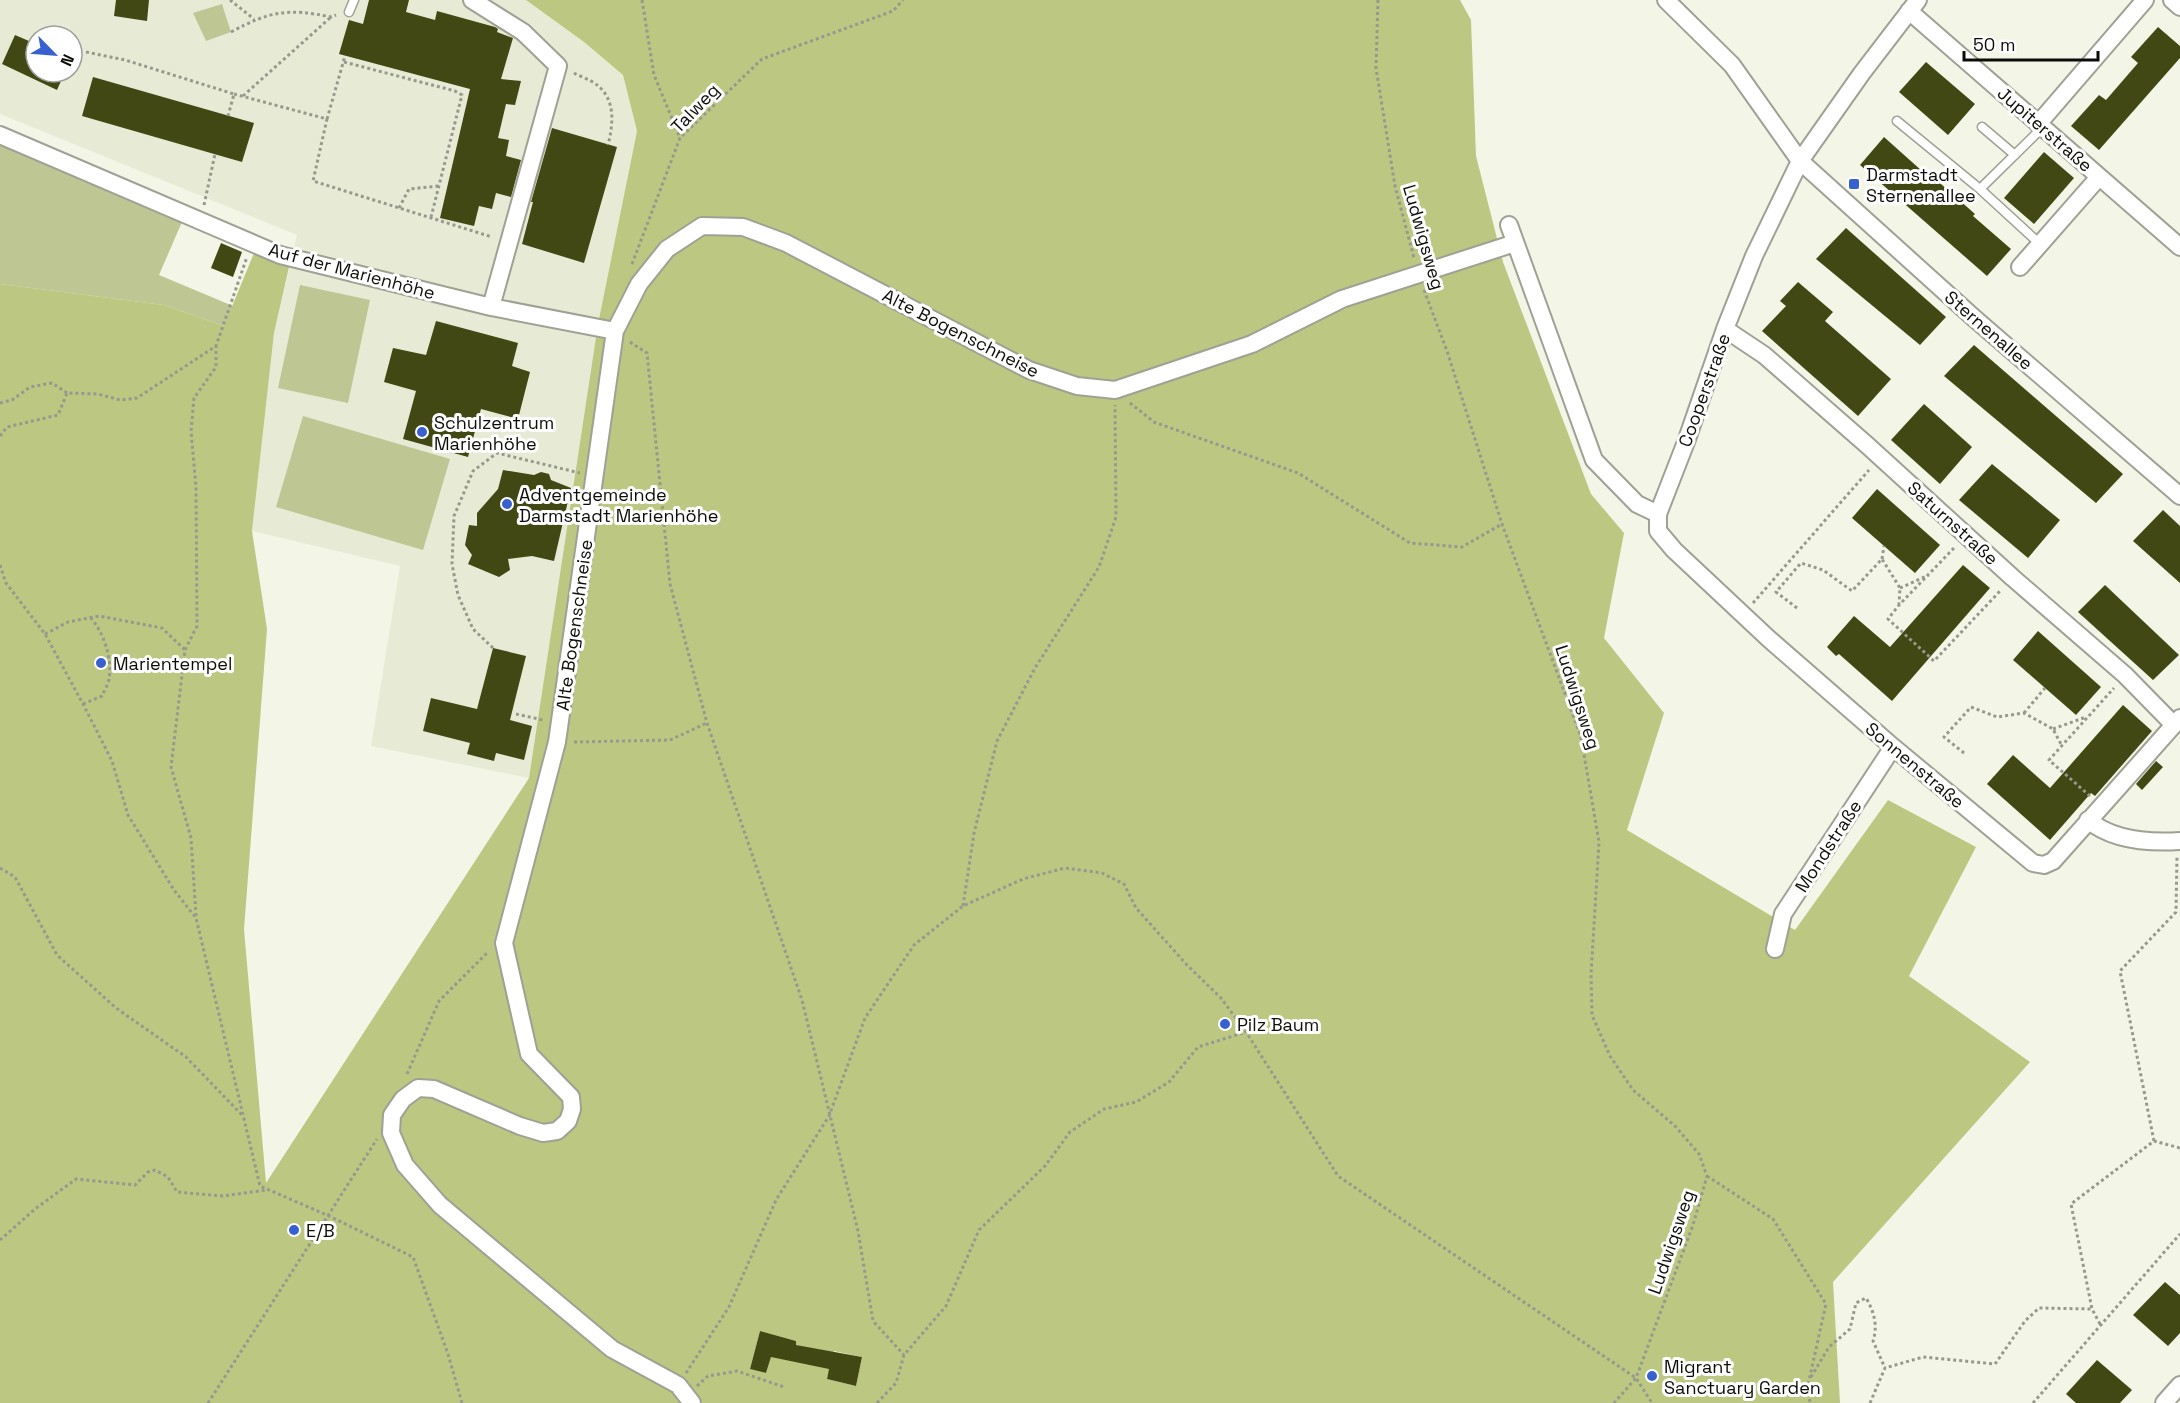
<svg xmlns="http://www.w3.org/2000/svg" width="2180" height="1403" font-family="'Space Grotesk',sans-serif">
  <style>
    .built { fill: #e7ebd5; fill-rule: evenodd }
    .green { fill: #bec694 }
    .forest { fill: #bcc781; fill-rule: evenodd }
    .building { fill: #424813 }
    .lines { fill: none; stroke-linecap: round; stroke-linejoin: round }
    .lane-casing { stroke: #9ea193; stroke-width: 11 }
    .street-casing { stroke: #9ea193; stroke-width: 20 }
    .path { stroke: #96998e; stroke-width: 3; stroke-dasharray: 3 3; stroke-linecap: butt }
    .lane { stroke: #fff; stroke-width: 8 }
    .street { stroke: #fff; stroke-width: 16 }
    .poi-dot { fill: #3760d0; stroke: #fff; stroke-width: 2 }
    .labels { text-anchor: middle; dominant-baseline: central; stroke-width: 6; stroke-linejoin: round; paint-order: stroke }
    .street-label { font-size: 18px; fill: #0c0d08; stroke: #fff }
    .poi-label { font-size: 18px; fill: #0c0d08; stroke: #fff; text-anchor: start }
  </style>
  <rect width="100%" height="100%" fill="#f3f6e7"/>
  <path class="built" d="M0,0H526L584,42L623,75L637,131L598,324L529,778L371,746L400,566L252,531L274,333L297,235L0,114ZM36,36H72V72H36Z"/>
  <path class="green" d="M222,4L231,32L206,41L193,13Z
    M0,141L182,222L159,275L233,306L224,326L164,305L0,284Z
    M300,285L370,300L348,403L278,388Z
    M303,416L450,459L423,550L276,507Z"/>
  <path class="forest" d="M526,0H1460L1471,20L1476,156L1503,262L1591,494L1624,533L1604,638L1664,713L1627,830L1795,930L1888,800L1976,847L1909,976L2030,1062L1833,1282L1840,1403H0V284L164,305L224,326L254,253L289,267L274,333L252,531L267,629L244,929L266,1183L529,778L598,324L637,131L623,75L584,42ZM760,1331L796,1341V1345L832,1354L834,1351L862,1357L856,1386L827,1379L830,1367L793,1361L774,1347L766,1373L750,1369Z"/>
  <path class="building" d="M116,0H149L147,21L114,16Z
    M369,0H409L406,12L435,20L437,11L495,27L498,29L497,32L513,38L501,79L521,81L515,105L506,104L498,138L509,140L506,156L521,160L511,197L496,193L492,209L479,206L474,226L440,218L470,89L339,54L349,20L363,24Z
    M2158,27L2180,46V58L2099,150L2071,126L2099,95L2106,100L2138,63L2131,57Z
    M15,35L36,44V72H65L57,90L2,64Z
    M1926,62L1975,104L1948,135L1899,92Z
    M93,77L254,123L242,162L82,116Z
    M552,128L617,147L584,263L522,244L533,202H531Z
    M1884,137L1922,171L1924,169L1975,214L1973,216L2011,249L1987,276L1860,165Z
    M2044,152L2074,178L2034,224L2004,198Z
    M1846,228L1946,317L1920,345L1816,259Z
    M221,243L242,252L233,277L211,268Z
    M1798,282L1833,312L1825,321L1891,379L1858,416L1762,331L1786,306L1780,301Z
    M436,321L518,343L512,366L530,372L518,419L481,409L468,457L403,439L416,391L384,382L393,348L426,355Z
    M1974,345L2123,474L2096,503L1944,376Z
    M1924,404L1972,447L1940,484L1891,440Z
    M1992,464L2060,520L2028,558L1959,500Z
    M503,470L534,475L541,472L549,474L551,480L571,488L554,561L532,556L508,559L510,570L499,577L468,564L472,555L465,545L469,525L477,526V513L498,489Z
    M1877,489L1940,545L1915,573L1852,518Z
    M2163,510L2180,526V583L2133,541Z
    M1963,565L1990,588L1892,701L1839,654L1836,656L1827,647L1854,616L1890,647Z
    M2105,585L2179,655L2153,680L2078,612Z
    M2038,631L2101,687L2076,715L2013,660Z
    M493,648L526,656L510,720L532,726L524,760L496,753L494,761L467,754L470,743L423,731L431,698L477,709Z
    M2123,705L2152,731L2095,796L2091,793L2050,840L1987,784L2013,755L2050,788Z
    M2156,761L2163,767L2142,790L2136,784Z
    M2165,1282L2180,1295V1333L2168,1346L2133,1315Z
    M760,1331L796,1341V1345L862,1357L856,1386L827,1379L829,1369L771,1357L766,1373L750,1369Z
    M2097,1360L2132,1390L2120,1403H2076L2066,1394Z"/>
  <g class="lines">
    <g class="lane-casing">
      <path id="lane" d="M349,12L354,0
        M1897,121L1980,189L2040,244
        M1982,127L2015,155
        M1980,189L2042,128"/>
    </g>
    <g class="street-casing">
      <path id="street" d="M472,0L523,32L558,66L491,307
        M1666,0L1732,65L1800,161L1974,318L2180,496
        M1918,0L1862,73L1800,161L1754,256L1725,329L1686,442L1658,514V531L1674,550L1769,639L1893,747L2033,863L2044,865L2053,861L2180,718
        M2172,0L2180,7
        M1909,11L2180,247
        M2038,124L2145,0
        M0,135L280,255L491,307L615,331
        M1509,225L1594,460L1637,504L1658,514
        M2020,267L2099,177
        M1725,329L1764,355L1867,445L2013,578L2125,675L2174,725
        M2088,820C2113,841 2149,843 2180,841
        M1775,949L1783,914L1893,747
        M692,1403L678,1385L612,1349L440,1205L405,1165L391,1133L392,1115L403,1099L418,1088L434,1089L520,1126L543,1133L557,1131L568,1121L572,1109L571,1097L529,1054L504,943L557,742L615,331L639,284L667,249L702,226L743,227L786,243L1029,370L1077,386L1115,390L1252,344L1342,299L1515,243
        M2164,1403L2180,1385"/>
    </g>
    <path class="path" d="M230,0L254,19
      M642,0L654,75L680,138
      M1378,0L1376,68L1395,186L1414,258
      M231,32C270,11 288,8 331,17L336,15
      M86,52L125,60L234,94L228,116
      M344,62L455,91L462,95L431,217
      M574,73C579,76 586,78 591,81C616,95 614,121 608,145
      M234,94L327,119L313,181L492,237
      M243,96L331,17
      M327,119L345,56
      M204,205L215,154
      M399,208L409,189L439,186
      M632,264L680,138L762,59L893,11L903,0
      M1424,290L1447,351L1502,524L1581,737L1599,842L1591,975L1592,1015L1610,1056L1633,1090L1675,1126L1699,1154L1707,1176L1693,1225L1636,1378L1614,1403
      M630,342L647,353L670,584L707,723L802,1000L858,1231L873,1321L904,1355
      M0,403L12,400L30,387L52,383L67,393
      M1130,403L1154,422L1298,473L1410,543L1462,547L1502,524
      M0,436L7,427L58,415L67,393L98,394L120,400L137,398L216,346L247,257
      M1954,548L1899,605L1888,619L1934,661L2001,590
      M1882,559L1884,546
      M0,565L6,583L45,634L83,704L112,761L128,815L174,890L196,918L260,1186L329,1216L413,1257L448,1354L462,1403
      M1900,588L1929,575
      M1753,603L1869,470
      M1797,608L1776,592L1801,563L1823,570L1852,591L1882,559L1900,588L1899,604
      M45,634L68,622L99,616L162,628L185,650
      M493,648L473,629L458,595L452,564L454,516L473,471L497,453L580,473
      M83,704L102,696C104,691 108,685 109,679C113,659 103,631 90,617
      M2024,713L2045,688
      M516,714L543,720
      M2053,729L2086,717
      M574,742L670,740L707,723
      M1964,753L1944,737L1971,707L1997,717L2024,713L2053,729L2062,746
      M2090,796L2049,760L2114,688
      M0,868L15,877L57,955L116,1008L186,1057L243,1116
      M963,906L974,833L997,741L1035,668L1099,567L1116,517L1115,405
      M196,916L191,838L171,767L185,650L197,626L196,487L191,431L194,398L216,367V346
      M407,1074L439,1001L488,952
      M2154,1141L2120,971L2176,912L2177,856
      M1707,1176L1773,1219L1826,1304L1808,1385L1810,1403
      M0,1240L35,1209L76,1179L135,1185L148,1172L155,1170L168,1177L177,1192L223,1196L266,1190
      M2100,1324L2092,1309L2071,1204L2154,1141L2180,1148
      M686,1373L729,1307L776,1200L829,1116L865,1018L914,945L963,906L1023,879L1065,868L1102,873L1124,884L1136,908L1187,965L1221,998L1246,1032L1338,1176L1636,1378L1652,1403
      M1811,1377L1829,1347L1850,1329L1856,1303L1866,1298C1874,1311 1878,1326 1873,1341L1885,1368
      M697,1386L708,1376L737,1371L784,1387
      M208,1403L377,1139
      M877,1403L896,1383L904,1355L946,1306L979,1230L1045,1166L1070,1132L1104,1109L1136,1102L1169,1082L1198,1047L1246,1032
      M1870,1403L1885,1368L1923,1357L1995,1364L2025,1321L2039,1308L2092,1309
      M2033,1403L2180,1234"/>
    <use href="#lane" class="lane"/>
    <use href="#street" class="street"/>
  </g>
  <g class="poi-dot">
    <rect x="1848" y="178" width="12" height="12" rx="3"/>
    <circle cx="422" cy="432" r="6"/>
    <circle cx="507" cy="504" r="6"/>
    <circle cx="101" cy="663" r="6"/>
    <circle cx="1225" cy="1024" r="6"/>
    <circle cx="294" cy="1230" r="6"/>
    <circle cx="1652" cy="1376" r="6"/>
  </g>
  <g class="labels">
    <g class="street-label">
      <text transform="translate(695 108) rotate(-46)">Talweg</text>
      <text transform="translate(2045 129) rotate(41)">Jupiterstraße</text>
      <text transform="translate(1424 237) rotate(74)">Ludwigsweg</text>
      <text transform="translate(352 271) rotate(15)">Auf der Marienhöhe</text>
      <text transform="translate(1989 330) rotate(41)">Sternenallee</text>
      <text transform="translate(961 333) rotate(27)">Alte Bogenschneise</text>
      <text transform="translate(1704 390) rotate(-70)">Cooperstraße</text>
      <text transform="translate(1953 523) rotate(42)">Saturnstraße</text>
      <text transform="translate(574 625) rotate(-82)">Alte Bogenschneise</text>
      <text transform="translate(1578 697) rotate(72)">Ludwigsweg</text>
      <text transform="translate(1915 765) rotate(40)">Sonnenstraße</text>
      <text transform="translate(1828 846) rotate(-57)">Mondstraße</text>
      <text transform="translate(1671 1242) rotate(-71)">Ludwigsweg</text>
    </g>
    <g class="poi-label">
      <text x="1866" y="174">Darmstadt<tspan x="1866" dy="21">Sternenallee</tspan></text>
      <text x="434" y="422">Schulzentrum<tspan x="434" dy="21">Marienhöhe</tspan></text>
      <text x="519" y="494">Adventgemeinde<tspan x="519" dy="21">Darmstadt Marienhöhe</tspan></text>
      <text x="113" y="663">Marientempel</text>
      <text x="1237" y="1024">Pilz Baum</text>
      <text x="306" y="1230">E/B</text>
      <text x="1664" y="1366">Migrant<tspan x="1664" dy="21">Sanctuary Garden</tspan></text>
    </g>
  </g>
  <g transform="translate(54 54) rotate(115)"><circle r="28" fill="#ffffff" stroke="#9e9e9c" stroke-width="1.5"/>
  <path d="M0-4.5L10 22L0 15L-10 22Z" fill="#3760d0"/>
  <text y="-9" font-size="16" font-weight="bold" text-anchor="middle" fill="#0c0d08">N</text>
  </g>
  <path d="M1964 51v9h134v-9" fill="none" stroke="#0c0d08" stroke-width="3"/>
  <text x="1973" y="51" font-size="18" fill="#0c0d08" stroke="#ffffff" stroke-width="4.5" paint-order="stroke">50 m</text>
</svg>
